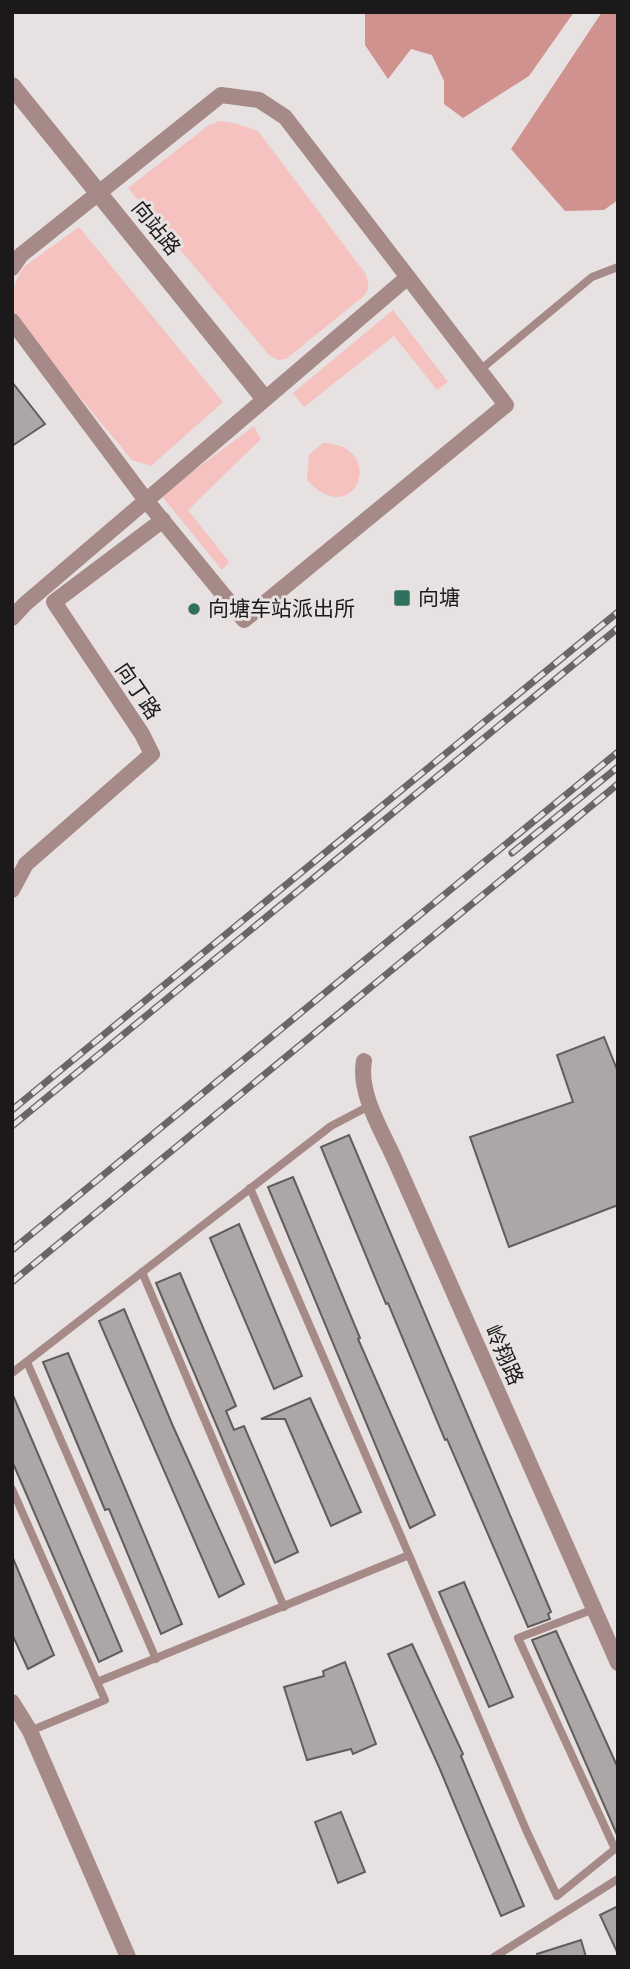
<svg xmlns="http://www.w3.org/2000/svg" width="630" height="1969" font-family="'Source Sans 3','Noto Sans SC',sans-serif">
  <style>
    .green { fill: #f5c2bf }
    .forest { fill: #cf928e }
    .building { fill: #aca6a6; stroke: #615d5c; stroke-width: 2 }
    .lines { fill: none; stroke-linecap: round; stroke-linejoin: round }
    .service { stroke: #a58a88; stroke-width: 8 }
    .minor { stroke: #a58a88; stroke-width: 16 }
    .tertiary { stroke: #a58a88; stroke-width: 18 }
    .rail-casing { stroke: #6a6666; stroke-width: 7 }
    .rail { stroke: #e7e1e1; stroke-width: 4.5; stroke-dasharray: 13; stroke-linecap: butt }
    .poi-dot { fill: #30705f; stroke: #e7e1e1; stroke-width: 2.5 }
    .labels { text-anchor: middle; dominant-baseline: central; stroke-width: 6; stroke-linejoin: round; paint-order: stroke }
    .street-label { font-size: 21px; fill: #1b1919; stroke: #e7e1e1 }
    .poi-label { font-size: 21px; fill: #1b1919; stroke: #e7e1e1; text-anchor: start }
  </style>
  <rect width="100%" height="100%" fill="#e7e1e1"/>
  <path class="green" d="M220,121L234,123L258,131L365,273C369,282 370,287 365,295L286,359L278,360L269,355L128,188L209,125Z
    M79,227L223,402L151,466L132,460L15,319C11,299 12,282 25,266Z
    M393,310L448,382L437,390L394,336L304,407L293,393Z
    M254,426L261,439L188,510L229,562L222,570L161,495Z
    M323,443C389,445 355,533 307,480L309,455Z"/>
  <path class="forest" d="M365,12H574L529,76L463,118L444,104V81L432,55L411,49L388,79L365,45Z
    M602,12H618V200L604,210L565,211L511,149Z"/>
  <path class="building" d="M12,382L45,424L12,446Z
    M604,1037L618,1072V1205L509,1247L470,1137L573,1102L557,1055Z
    M349,1135L551,1612L548,1614L550,1619L528,1627L447,1439L445,1440L388,1303L386,1304L321,1147Z
    M293,1177L360,1338L358,1339L435,1515L410,1528L268,1187Z
    M239,1224L302,1376L274,1389L210,1238Z
    M180,1273L236,1406L226,1411L234,1430L244,1426L298,1552L275,1563L156,1283Z
    M124,1309L172,1424L244,1584L219,1597L99,1321Z
    M68,1353L182,1624L161,1634L109,1509L105,1510L43,1362Z
    M12,1393L122,1651L99,1662L12,1461Z
    M310,1398L361,1512L331,1526L285,1419H261Z
    M12,1556L54,1655L28,1669L12,1634Z
    M464,1582L513,1697L489,1707L439,1592Z
    M556,1631L618,1768V1837L532,1640Z
    M412,1644L463,1754L461,1756L524,1906L501,1916L439,1767L388,1654Z
    M345,1662L376,1744L353,1754L351,1749L307,1760L284,1687L324,1676L323,1671Z
    M341,1812L365,1872L338,1883L315,1822Z
    M618,1906V1954L600,1915Z
    M581,1940L586,1957H538L537,1954Z"/>
  <g class="lines">
    <path class="service" d="M480,370L592,277L618,267
      M142,1272L284,1607
      M27,1362L156,1659
      M12,1373L331,1126L371,1105
      M12,1489L105,1700L30,1731
      M409,1555L527,1832L557,1896L615,1849L518,1638L594,1609
      M97,1682L409,1555L250,1188
      M494,1957L618,1879"/>
    <path class="minor" d="M12,268L21,255L221,95L259,100L285,117L506,405L244,620L145,499L12,321
      M12,618L25,604L408,277
      M12,890L26,864L152,754L142,734L54,602L163,520
      M364,1061C358,1093 382,1131 395,1160L618,1663
      M12,1702L30,1731L128,1957"/>
    <path class="tertiary" d="M12,86L264,398"/>
    <g class="rail-casing">
      <path id="rail" d="M512,853L618,767
        M12,1110L618,612
        M12,1126L618,628
        M12,1250L618,752
        M12,1282L618,784"/>
    </g>
    <use href="#rail" class="rail"/>
  </g>
  <g class="poi-dot">
    <rect x="393" y="589" width="18" height="18" rx="3.5"/>
    <circle cx="194" cy="609" r="7"/>
  </g>
  <g class="labels">
    <g class="street-label">
      <text transform="translate(156 228) rotate(51)">向站路</text>
      <text transform="translate(138 691) rotate(56)">向丁路</text>
      <text transform="translate(504 1355) rotate(66)">岭翔路</text>
    </g>
    <g class="poi-label">
      <text x="418" y="598">向塘</text>
      <text x="208" y="609">向塘车站派出所</text>
    </g>
  </g>
  <rect width="630" height="1969" fill="none" stroke="#1b1919" stroke-width="28"/>
</svg>
